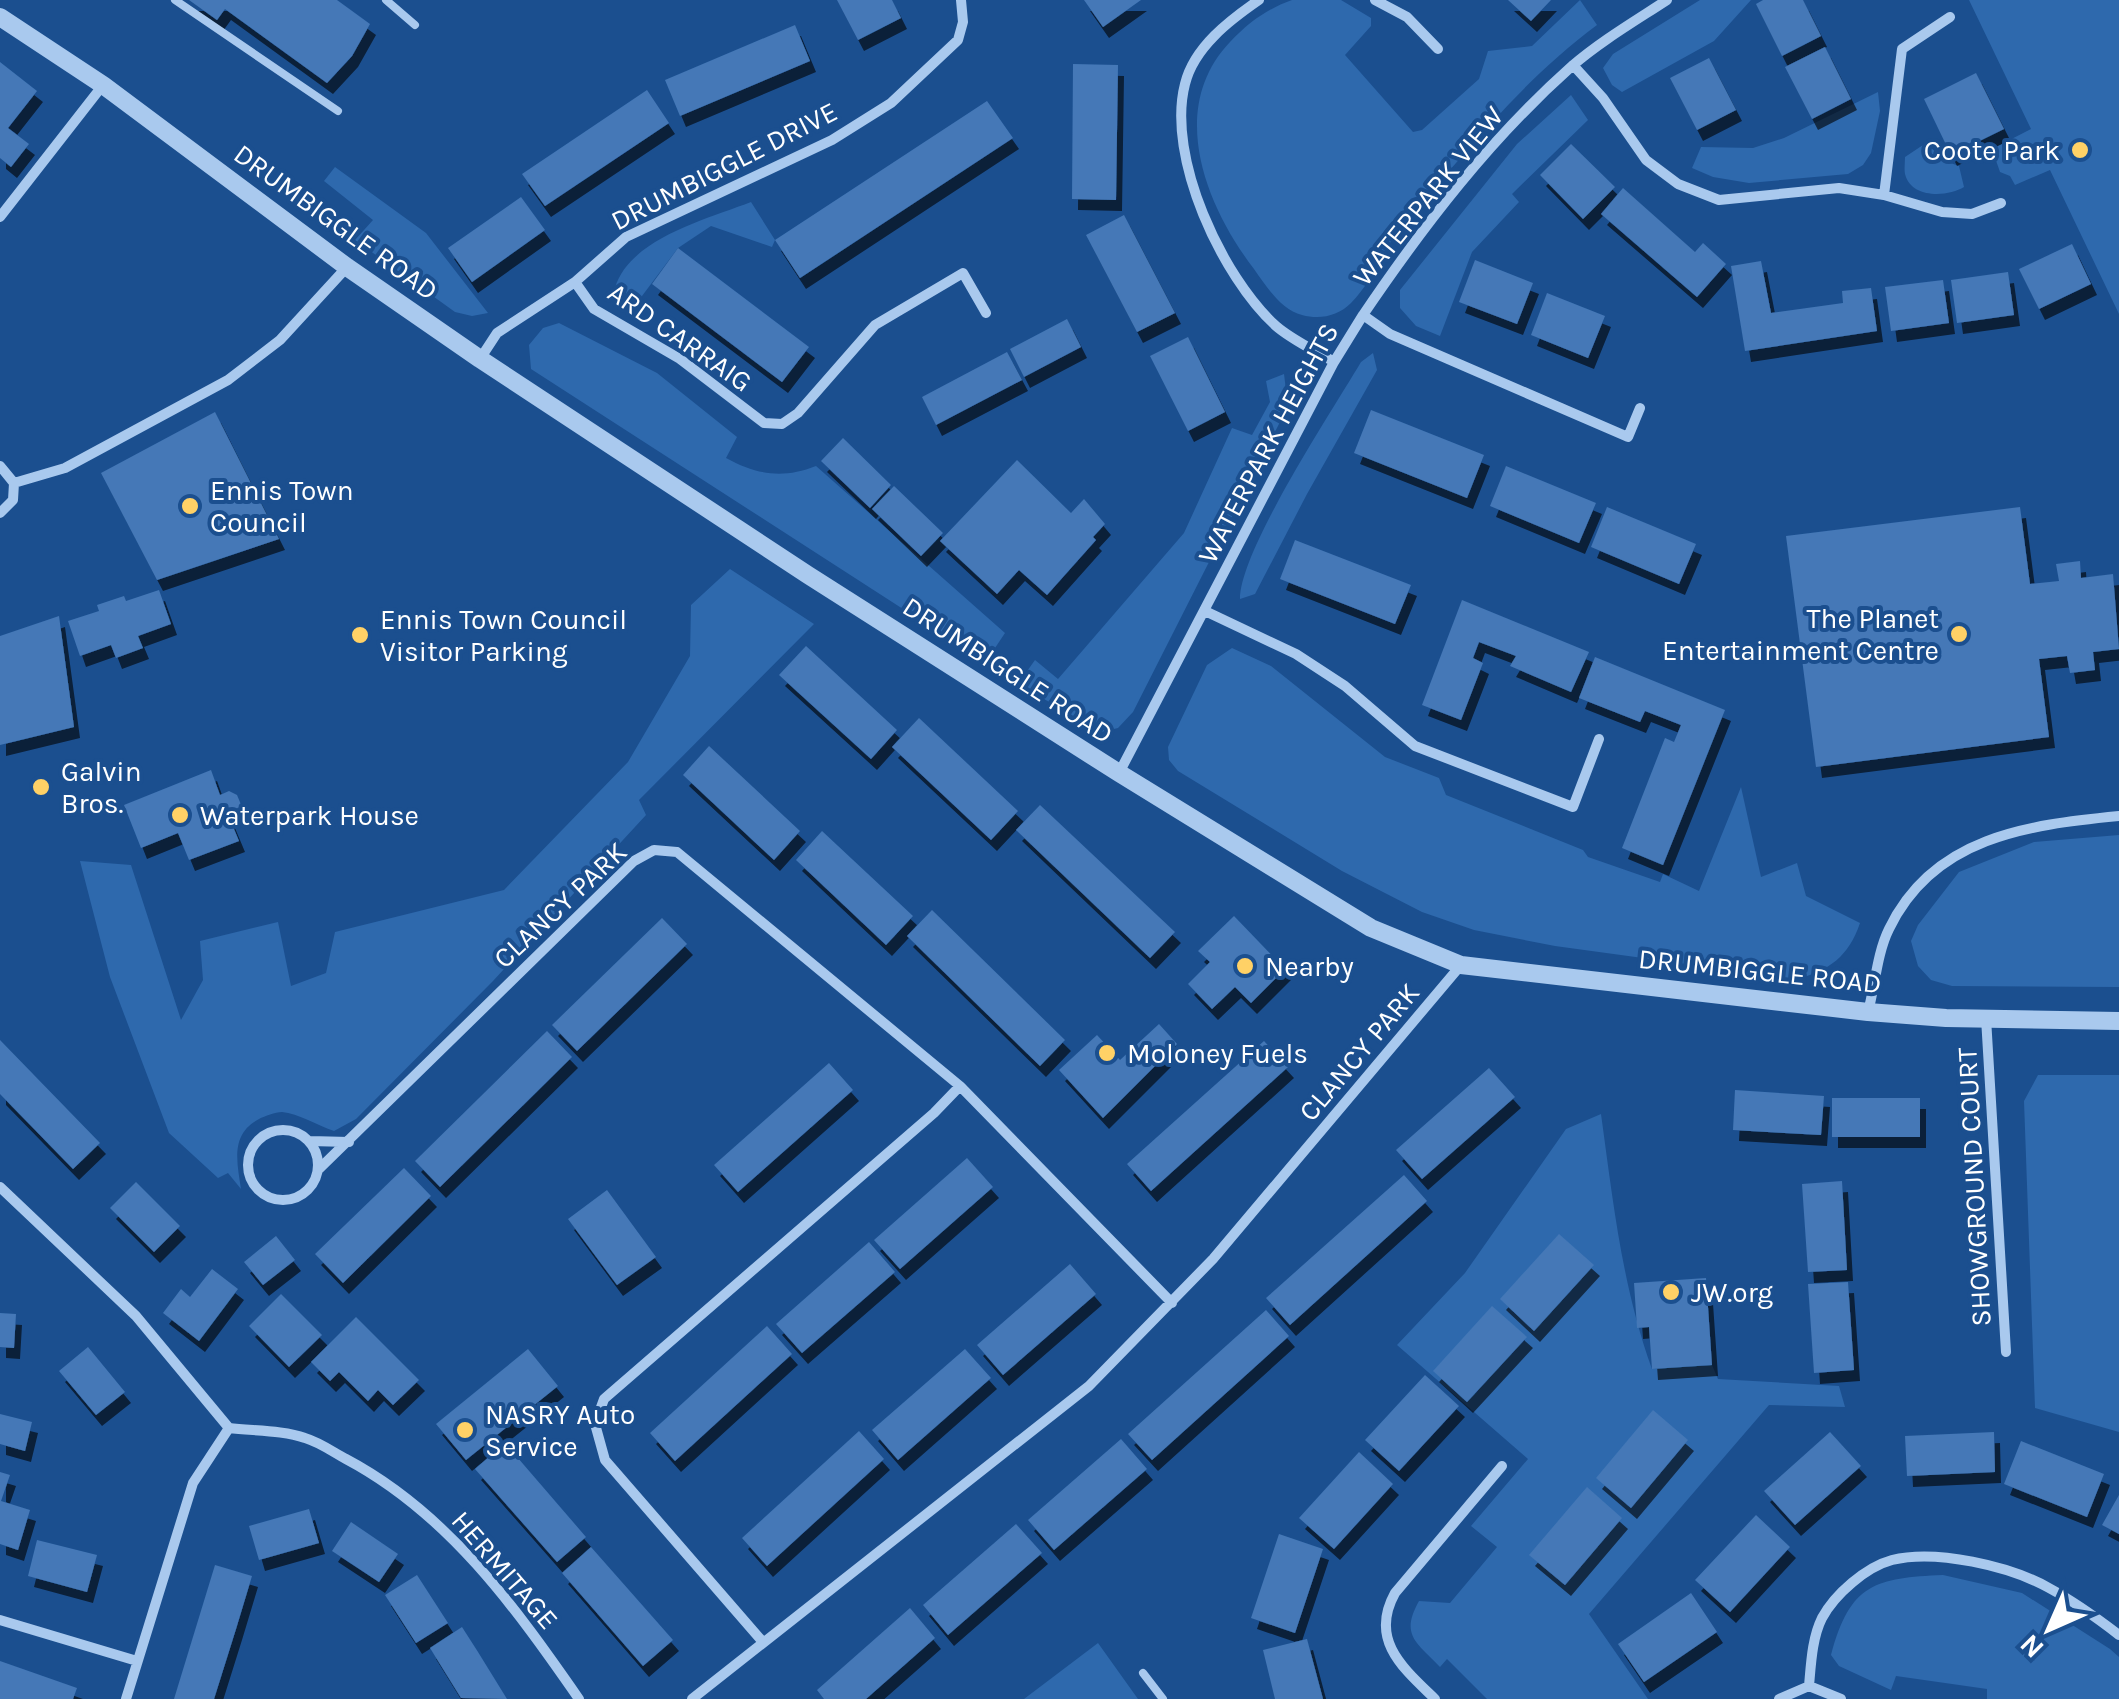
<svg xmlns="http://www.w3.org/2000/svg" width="2119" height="1699" font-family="Karla,sans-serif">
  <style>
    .green { fill: #2e69ad }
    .building { fill: #4478b7; filter: url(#shadow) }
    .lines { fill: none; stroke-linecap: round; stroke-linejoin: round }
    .service { stroke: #a9c9ee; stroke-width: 8 }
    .minor { stroke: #a9c9ee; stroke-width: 10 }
    .tertiary { stroke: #a9c9ee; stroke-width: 18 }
    .poi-dot { fill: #ffd166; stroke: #1b4f8f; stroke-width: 4 }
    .labels { text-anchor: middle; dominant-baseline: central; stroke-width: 8; stroke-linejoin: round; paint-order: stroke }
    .poi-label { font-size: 28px; fill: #fff; stroke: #1b4f8f; text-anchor: start }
    .street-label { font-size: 28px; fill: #fff; stroke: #1b4f8f }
  </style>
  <defs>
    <filter id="shadow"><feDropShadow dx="6" dy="11" stdDeviation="0" flood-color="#0009"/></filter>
  </defs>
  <rect width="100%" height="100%" fill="#1b4f8f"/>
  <path class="green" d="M1292,0H1341L1371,18V26L1345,55L1413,132L1422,130L1479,79L1488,51L1532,46L1580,0L1597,25C1542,66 1500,112 1456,163C1438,184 1417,204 1401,226C1384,250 1372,282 1351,303C1338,316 1320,320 1302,315C1281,310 1266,286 1254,269C1205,205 1167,108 1230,42C1249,22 1267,9 1292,0Z
    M1700,0H1751L1714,41L1622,92L1612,85L1603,68L1613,54Z
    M1969,0H2119V314L2050,170L2015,185L2010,176L2000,172L1992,149L2031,129Z
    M1878,92L1880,111L1871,153L1863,165L1848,174L1749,183L1713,177L1692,168L1701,147L1753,148L1784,138Z
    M1571,95L1588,120L1512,194L1519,202L1472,252L1440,336L1416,326L1400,308V290L1517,144Z
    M1926,143L1945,161L1959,166L1964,187C1948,197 1911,199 1905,174C1904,169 1905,163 1905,157Z
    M335,167L426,233L488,313L472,316L455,312L355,240L373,220L324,181Z
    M751,202L775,240L772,247L711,226L678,248L633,308L615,288C629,239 707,219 751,202Z
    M559,323L657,373L737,437L726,458C757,475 783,479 816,466L1005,633L989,657L982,660L531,369L529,345L543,328Z
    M1373,353L1377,370L1307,494L1255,594L1240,599C1240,550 1332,411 1361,362Z
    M1284,374L1287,398L1283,416L1133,712L1118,728L1101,732L1025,688L1020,681L1035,660L1058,679L1184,533L1232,428L1252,435L1270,402L1266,381Z
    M730,569L814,624L639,800L646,815L493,981L356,1119L334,1131C318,1126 298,1113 282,1112C275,1112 265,1116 259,1119C230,1134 237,1162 241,1189L228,1173L218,1178L169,1133L110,977L80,861L131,865L181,1020L203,980L200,941L278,922L291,986L326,973L335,932L504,890L628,762L690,656L691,605Z
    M1232,648L1271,666L1385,757L1439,778L1446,795L1583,850L1588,857L1660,882L1663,874L1699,891L1741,787L1761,877L1797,863L1806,896L1860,923C1849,956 1829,971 1796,979L1555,946L1474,930L1422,912L1342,871L1178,771L1169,760L1168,747L1207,665Z
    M2119,835V987L1952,986L1931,980L1918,966L1911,941L1918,925L1959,872L2034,842Z
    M2038,1075H2119V1432L2035,1408L2024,1101Z
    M1601,1114C1613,1201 1622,1286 1652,1369L1712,1365L1718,1379L1839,1386L1845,1407L1769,1405L1589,1614L1648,1699H1487L1447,1659L1440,1667C1416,1642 1400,1635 1419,1601L1450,1603L1497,1547L1471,1526L1528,1459L1397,1345L1465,1273L1566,1129Z
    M1943,1575L2022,1593L2110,1649L2119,1657V1699H1987V1689L1896,1676L1891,1690L1839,1666L1831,1655C1850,1583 1876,1578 1943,1575Z
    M1098,1643L1138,1699H1024Z"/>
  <path class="building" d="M189,0H337L370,24L352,56L327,83L225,9L217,20Z
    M837,0H892L901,18L858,40Z
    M1084,0H1141L1103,27Z
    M1508,0H1551L1531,21Z
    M1763,0H1803L1821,36L1782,56L1756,4Z
    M795,25L810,61L680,116L665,80Z
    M1825,47L1851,99L1812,119L1785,67Z
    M1709,58L1736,110L1697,130L1670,78Z
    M0,62L37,91L8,128L29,144L11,167L0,158Z
    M1073,64L1118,65L1116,200L1072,199Z
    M1976,73L2004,129L1951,155L1924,99Z
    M647,90L669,123L545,206L522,174Z
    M987,101L1013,138L800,278L775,240Z
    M1571,144L1615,187L1583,219L1540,175Z
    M1623,188L1695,252L1703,243L1726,264L1697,297L1601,214Z
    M521,197L545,230L472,282L448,248Z
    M1124,215L1175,313L1137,332L1086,235Z
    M2072,244L2091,284L2039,309L2019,269Z
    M678,248L809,347L782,382L652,284Z
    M1475,260L1533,283L1517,324L1459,302Z
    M1761,261L1771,313L1843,303L1842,291L1871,288L1877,331L1745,351L1731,266Z
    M2008,272L2014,315L1957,323L1951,280Z
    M1943,280L1949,323L1891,331L1885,287Z
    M1547,293L1605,316L1588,358L1531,335Z
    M1067,319L1081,347L1024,377L1010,349Z
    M1188,337L1225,412L1188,431L1150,356Z
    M1007,352L1022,380L936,425L922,397Z
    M1371,410L1484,455L1467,498L1354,453Z
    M215,412L279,539L157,580L101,473Z
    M843,438L891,485L870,508L821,461Z
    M1017,460L1071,513L1084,499L1105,524L1093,537L1096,540L1047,595L1019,570L997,594L940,541Z
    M1506,466L1596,503L1579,543L1490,506Z
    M894,486L943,533L921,556L872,509Z
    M1607,507L1696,544L1679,584L1591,547Z
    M2020,507L2030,584L2059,581L2056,564L2080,561L2081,578L2113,574L2119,649L2093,652L2095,670L2070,673L2067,656L2039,659L2049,737L1816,767L1786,536Z
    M1295,540L1411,585L1395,624L1280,579Z
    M159,590L171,624L138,636L143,648L116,658L111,645L80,656L68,621L99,611L97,605L124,596L126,601Z
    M1462,600L1589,652L1571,692L1510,666L1516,656L1479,642L1473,658L1483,663L1461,720L1422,705Z
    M59,616L74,727L0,745V636Z
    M806,646L897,730L871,759L779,675Z
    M1595,657L1725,710L1663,865L1622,848L1665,738L1674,742L1681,725L1645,711L1640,722L1579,698Z
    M919,718L1018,811L991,840L892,747Z
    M709,746L800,831L774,860L683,775Z
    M211,770L220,795L229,791L237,795L242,807L229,817L239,841L189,860L178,833L141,848L124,805Z
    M1040,805L1175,932L1150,958L1016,830Z
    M822,831L913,916L886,945L796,860Z
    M932,910L1065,1040L1040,1066L907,936Z
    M1234,916L1285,969L1251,1003L1235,987L1212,1009L1188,984L1210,962L1198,951Z
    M662,918L687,944L577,1051L552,1025Z
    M1159,1024L1177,1044L1103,1118L1059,1070L1097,1035L1120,1060Z
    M547,1031L572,1057L440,1187L415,1161Z
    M0,1040L100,1143L73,1169L0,1094Z
    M1264,1041L1288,1067L1151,1191L1127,1164Z
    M829,1063L853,1090L738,1192L714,1165Z
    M1489,1068L1515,1097L1422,1179L1396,1150Z
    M1735,1090L1824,1096L1821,1135L1733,1130Z
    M1832,1098H1920V1137H1832Z
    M967,1158L993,1187L900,1269L874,1240Z
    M404,1168L431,1196L343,1283L315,1254Z
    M1404,1175L1427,1201L1290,1325L1266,1298Z
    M1842,1181L1847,1270L1808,1272L1802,1184Z
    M136,1182L180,1226L154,1252L110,1208Z
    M607,1190L656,1257L617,1285L568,1219Z
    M1559,1234L1594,1265L1534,1331L1500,1299Z
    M276,1236L295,1260L263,1285L244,1262Z
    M869,1242L895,1272L802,1353L776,1324Z
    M1070,1264L1096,1294L1003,1375L977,1345Z
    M212,1269L238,1289L199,1341L163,1313L181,1289L190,1297Z
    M1706,1278L1712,1365L1652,1369L1649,1327L1637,1328L1634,1283Z
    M1848,1282L1854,1370L1814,1373L1808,1284Z
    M281,1294L322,1335L289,1367L249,1326Z
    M1492,1306L1527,1337L1467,1402L1433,1371Z
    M1266,1310L1289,1336L1152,1460L1128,1434Z
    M0,1313L16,1314L14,1348L0,1347Z
    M356,1317L419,1380L393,1405L378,1390L368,1401L339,1372L330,1381L311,1362Z
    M767,1326L792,1354L675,1461L650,1433Z
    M88,1347L125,1392L96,1415L59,1371Z
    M528,1349L558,1386L466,1460L436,1424Z
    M965,1349L991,1378L898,1460L872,1430Z
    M1425,1375L1459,1406L1399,1471L1365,1440Z
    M1653,1410L1688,1440L1631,1508L1596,1478Z
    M0,1414L32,1422L25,1451L0,1444Z
    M859,1431L884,1459L767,1566L742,1538Z
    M1830,1432L1861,1466L1795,1525L1764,1491Z
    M1994,1432L1995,1472L1907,1476L1905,1436Z
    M1121,1439L1147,1469L1054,1550L1028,1520Z
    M2021,1441L2104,1474L2087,1517L2004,1484Z
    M505,1443L586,1537L557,1562L475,1469Z
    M1359,1452L1393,1484L1334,1549L1299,1518Z
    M0,1472L10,1475L1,1501L30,1510L18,1550L0,1544Z
    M1587,1487L1622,1518L1565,1585L1529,1555Z
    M2119,1495V1534L2102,1525Z
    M309,1509L319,1543L259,1560L249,1526Z
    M1756,1515L1790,1547L1730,1612L1695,1580Z
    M351,1522L398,1554L379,1582L332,1551Z
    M1016,1524L1042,1553L948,1635L923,1605Z
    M1279,1534L1323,1549L1295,1633L1251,1618Z
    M37,1540L97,1555L87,1592L28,1576Z
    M591,1547L673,1640L643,1666L562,1573Z
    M215,1565L252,1576L236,1629L214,1699H174Z
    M417,1575L448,1623L416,1643L385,1595Z
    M1691,1593L1717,1632L1644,1682L1618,1644Z
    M910,1608L935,1638L866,1699H824L817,1690Z
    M462,1627L478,1652L507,1699L461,1698L430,1648Z
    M1307,1639L1323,1699H1275L1263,1650Z
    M0,1661L77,1688L73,1699H0Z"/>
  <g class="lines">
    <path class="service" d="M175,0L338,111
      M386,0L415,25
      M1143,1673L1163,1699"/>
    <path class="minor" d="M1259,0C1230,20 1194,47 1185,84C1166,157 1222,277 1276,326C1292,340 1316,351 1334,362
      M1375,0L1407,17L1438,49
      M1573,65L1603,98L1646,160L1678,184L1719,200L1839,188L1884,195L1942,212L1972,214L2001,203
      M1884,195L1902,49L1950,17
      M0,217L103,85
      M575,282L594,309L680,359L764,423L782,424L798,413L875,325L963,273L986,313
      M1363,315C1424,225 1490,139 1572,66C1601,41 1635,21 1667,0
      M480,359L497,333L575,282L626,237L832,140L891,103L958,40L963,22L961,0
      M0,466L14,483L65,468L228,380L280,340L347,267
      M0,513L13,500L14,483
      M1205,611L1296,654L1345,686L1415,746L1573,807L1599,739
      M1119,773L1334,362L1363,315L1390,334L1628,437L1640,408
      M1868,1012C1875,986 1877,953 1889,929C1933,837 2027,825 2119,816
      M1986,1018L2006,1352
      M248 1165a35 35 0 1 1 70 0a35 35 0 1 1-70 0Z
      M310,1141L349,1142
      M318,1170L634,861L654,850L677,852L960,1086L1172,1303
      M0,1187L136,1316L229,1428
      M229,1428C253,1431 283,1430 305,1438C319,1442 333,1452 346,1459C448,1513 515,1607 579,1699
      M0,1620L137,1661
      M762,1641L605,1460L595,1424L604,1399L934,1113L960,1086
      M1809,1686L1841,1699
      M126,1699L193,1483L229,1428
      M692,1699L1089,1386L1213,1259L1461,965
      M1435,1699C1403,1668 1369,1640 1395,1593L1502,1466
      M1779,1699L1809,1686C1811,1664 1812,1638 1822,1618C1835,1594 1866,1567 1892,1560C1936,1549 2010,1566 2049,1588C2073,1601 2097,1618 2119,1635"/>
    <path class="tertiary" d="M0,17L103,85L347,267L480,359L808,575L1119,773L1371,928L1461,965L1868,1012L1946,1018L2119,1021"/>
  </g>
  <g class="poi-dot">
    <circle cx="2080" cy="150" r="10"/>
    <circle cx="190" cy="506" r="10"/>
    <circle cx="1959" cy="634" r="10"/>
    <circle cx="360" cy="635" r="10"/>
    <circle cx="41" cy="787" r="10"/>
    <circle cx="180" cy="815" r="10"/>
    <circle cx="1245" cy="966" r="10"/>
    <circle cx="1107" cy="1053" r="10"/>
    <circle cx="1671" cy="1292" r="10"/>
    <circle cx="465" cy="1430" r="10"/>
  </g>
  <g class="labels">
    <g class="poi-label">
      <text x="2060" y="150" text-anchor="end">Coote Park</text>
      <text x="210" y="490">Ennis Town<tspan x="210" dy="32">Council</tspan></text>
      <text x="1939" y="618" text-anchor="end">The Planet<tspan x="1939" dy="32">Entertainment Centre</tspan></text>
      <text x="380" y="619">Ennis Town Council<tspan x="380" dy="32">Visitor Parking</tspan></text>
      <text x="61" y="771">Galvin<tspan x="61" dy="32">Bros.</tspan></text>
      <text x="200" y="815">Waterpark House</text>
      <text x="1265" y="966">Nearby</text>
      <text x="1127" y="1053">Moloney Fuels</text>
      <text x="1691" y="1292">JW.org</text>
      <text x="485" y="1414">NASRY Auto<tspan x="485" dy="32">Service</tspan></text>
    </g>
    <g class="street-label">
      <text transform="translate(724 166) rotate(-27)">DRUMBIGGLE DRIVE</text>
      <text transform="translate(1428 196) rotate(-51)">WATERPARK VIEW</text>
      <text transform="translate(336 222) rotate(36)">DRUMBIGGLE ROAD</text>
      <text transform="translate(680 337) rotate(35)">ARD CARRAIG</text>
      <text transform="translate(1268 443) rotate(-62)">WATERPARK HEIGHTS</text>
      <text transform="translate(1008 670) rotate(33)">DRUMBIGGLE ROAD</text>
      <text transform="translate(560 905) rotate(-43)">CLANCY PARK</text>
      <text transform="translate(1760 971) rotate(6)">DRUMBIGGLE ROAD</text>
      <text transform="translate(1359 1052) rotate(-50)">CLANCY PARK</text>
      <text transform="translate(1974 1187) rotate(-93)">SHOWGROUND COURT</text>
      <text transform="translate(505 1570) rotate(49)">HERMITAGE</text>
    </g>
  </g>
  <g transform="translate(2049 1629) rotate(225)" stroke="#1b4f8f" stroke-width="8" paint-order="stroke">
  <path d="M0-8L18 38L0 25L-18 38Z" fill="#ffffff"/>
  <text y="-15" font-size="28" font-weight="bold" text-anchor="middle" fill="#ffffff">N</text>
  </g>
</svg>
